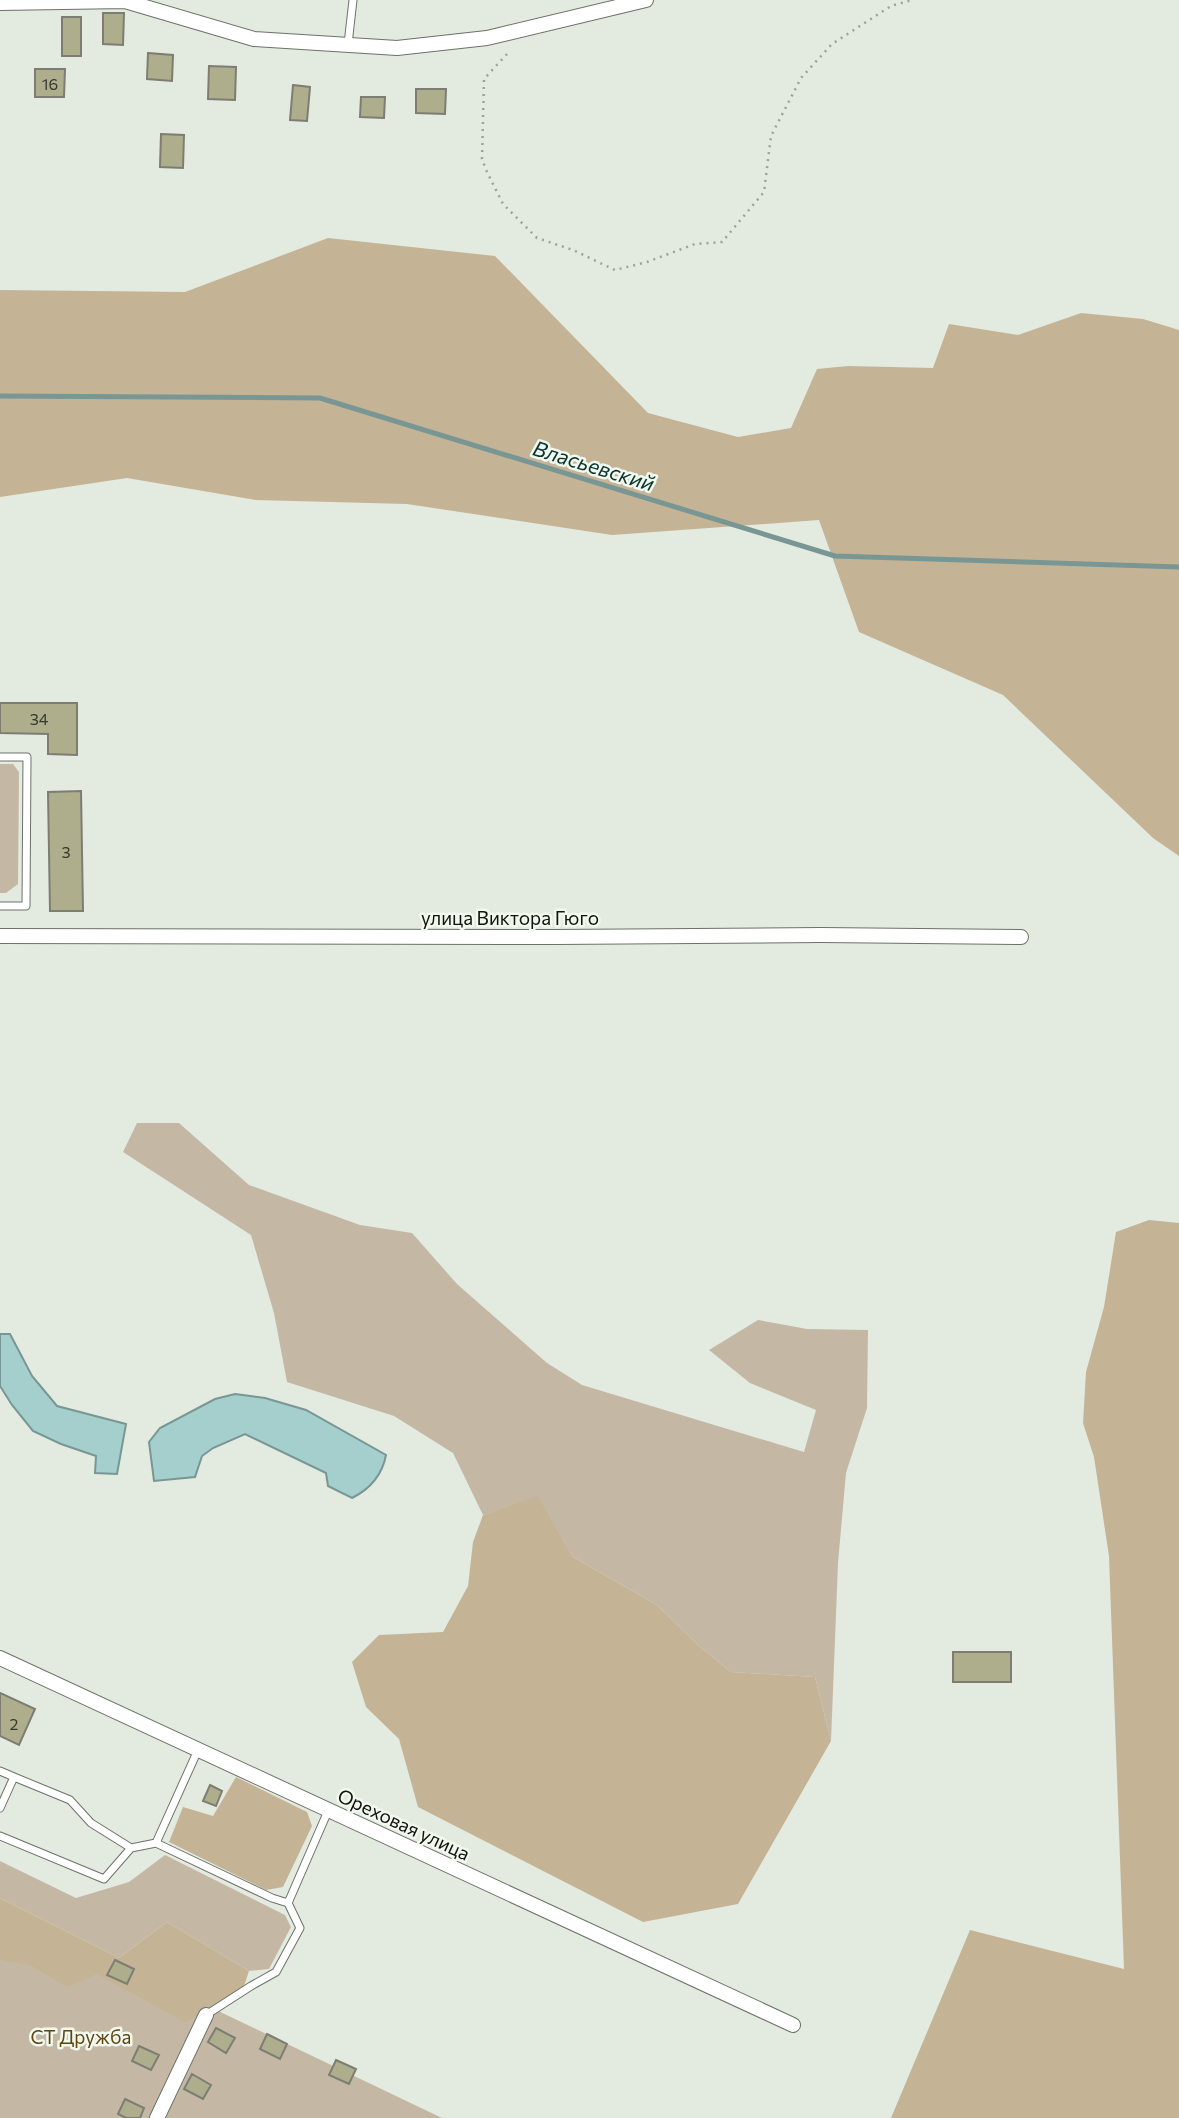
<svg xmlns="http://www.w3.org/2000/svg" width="1179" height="2118" font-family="Commissioner,sans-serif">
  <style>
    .green { fill: #c4b8a5 }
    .forest { fill: #c5b395 }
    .water { fill: #a4cfcc; stroke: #789794; stroke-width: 2 }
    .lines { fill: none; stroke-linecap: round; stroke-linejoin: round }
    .stream { stroke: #789794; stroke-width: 5 }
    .building { fill: #aeae8d; stroke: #7d7d73; stroke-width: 2 }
    .lane-casing { stroke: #6c7269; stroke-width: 9 }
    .street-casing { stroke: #6c7269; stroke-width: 16 }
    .path { stroke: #9da29a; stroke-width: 2.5; stroke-dasharray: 2 5; stroke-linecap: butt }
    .lane { stroke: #fff; stroke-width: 7 }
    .street { stroke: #fff; stroke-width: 14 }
    .labels { text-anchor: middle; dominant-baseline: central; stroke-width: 5; stroke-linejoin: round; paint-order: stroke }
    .number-label { font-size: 16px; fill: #383a2f }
    .street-label { font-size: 19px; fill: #111310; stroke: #f1f8ed }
    .park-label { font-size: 19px; fill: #614612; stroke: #f1f8ed }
    .water-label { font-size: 21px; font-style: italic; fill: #083431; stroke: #f1f8ed }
  </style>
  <rect width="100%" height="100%" fill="#e3eae0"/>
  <path class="green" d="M0,764H13L19,772L18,884L6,893H0Z
    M137,1123H179L249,1185L360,1225L412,1233L457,1284L547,1363L582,1385L804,1452L816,1410L750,1383L709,1350L758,1320L807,1329L868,1330L867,1408L846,1473L838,1563L831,1741L815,1677L731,1672L698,1645L657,1605L573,1557L538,1497L483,1515L453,1453L394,1416L287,1382L274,1313L251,1235L123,1152Z
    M165,1855L285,1915L291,1927L269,1969L249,1971L167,1922L119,1958L0,1898V1861L76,1898L129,1882Z
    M0,1910L212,2008L442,2118H0Z"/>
  <path class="forest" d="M328,238L495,256L648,413L738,437L791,428L817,369L848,366L933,368L949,324L1018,335L1081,313L1143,319L1179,330V856L1153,838L1003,695L859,632L819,520L612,535L407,504L256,500L127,478L0,497V290L185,292Z
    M1149,1220L1179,1223V2118H891L970,1930L1124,1969L1109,1556L1094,1457L1083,1423L1086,1372L1104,1307L1116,1232Z
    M538,1496L573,1557L657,1605L698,1645L731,1672L815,1677L831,1741L738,1904L643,1922L418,1807L399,1739L366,1707L352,1662L379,1635L443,1632L468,1586L473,1542L483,1515Z
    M236,1777L307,1812L312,1826L283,1887L266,1890L169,1842L183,1807L213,1816Z
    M0,1898L119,1958L167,1922L249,1971L244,1986L186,2023L97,1974L67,1987L30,1965L0,1960Z"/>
  <path class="water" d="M0,1334H10L32,1376L57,1406L126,1424L117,1474L95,1473L96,1456L61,1444L33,1431L12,1405L0,1386Z
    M235,1394L265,1398L306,1410L386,1455C382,1476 370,1489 352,1498L328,1486L326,1473L245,1434L213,1448L202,1456L195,1477L154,1481L149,1442L160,1428L215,1399Z"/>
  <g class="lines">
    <path class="stream" d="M0,396L320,398L835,556L1179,567"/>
  </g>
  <path class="building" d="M103,13H124L123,45L103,44Z
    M62,17H81V56H62Z
    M148,53L173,55L172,81L147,79Z
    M209,66L236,67L235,100L208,99Z
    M35,69H65L64,97H35Z
    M293,85L310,87L307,121L290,120Z
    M416,89H446L445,114L416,113Z
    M361,97H385L384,118L360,117Z
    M161,134L184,135L183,168L160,167Z
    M0,703H77V755L48,754V734L0,733Z
    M81,791L83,911H50L48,792Z
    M953,1652H1011V1682H953Z
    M0,1693L35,1709L19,1745L0,1736Z
    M210,1785L222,1791L216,1806L203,1801Z
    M115,1960L134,1969L127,1984L107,1975Z
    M216,2028L235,2038L226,2053L208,2042Z
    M267,2034L287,2044L280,2059L260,2049Z
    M139,2046L159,2055L151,2070L132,2061Z
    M336,2060L356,2069L349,2084L329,2075Z
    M192,2074L211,2085L203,2099L184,2089Z
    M125,2099L144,2108L140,2118H126L118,2114Z"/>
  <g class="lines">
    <g class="lane-casing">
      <path id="lane" d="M348,44L353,0
        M0,757H27L26,906H0
        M198,1750L156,1843L272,1898L288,1903
        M0,1771L14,1777L0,1808
        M14,1777L70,1800L91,1823L131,1848L156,1843
        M0,1836L104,1879L131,1848
        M206,2015L251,1986L276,1972L300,1928L288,1903L328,1811"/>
    </g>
    <g class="street-casing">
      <path id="street" d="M0,3L125,1L254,39L397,48L487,38L646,0
        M0,936L556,937L821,935L1021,937
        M0,1658L793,2025
        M157,2118L206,2015"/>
    </g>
    <path class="path" d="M507,54L484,79L482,159L487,172L503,204L537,238L573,250L615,270L647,262L695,244L722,242L764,192L771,136L801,78L832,44L891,6L912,0"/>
    <use href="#lane" class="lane"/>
    <use href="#street" class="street"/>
  </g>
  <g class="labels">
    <g class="number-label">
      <text x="50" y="83">16</text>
      <text x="39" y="718">34</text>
      <text x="66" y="851">3</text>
      <text x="14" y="1723">2</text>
    </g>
    <g class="street-label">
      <text x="510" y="917">улица Виктора Гюго</text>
      <text transform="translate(404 1824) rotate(25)">Ореховая улица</text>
    </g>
    <g class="park-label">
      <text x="81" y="2036">СТ Дружба</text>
    </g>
    <g class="water-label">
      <text transform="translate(594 465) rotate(17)">Власьевский</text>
    </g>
  </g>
</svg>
